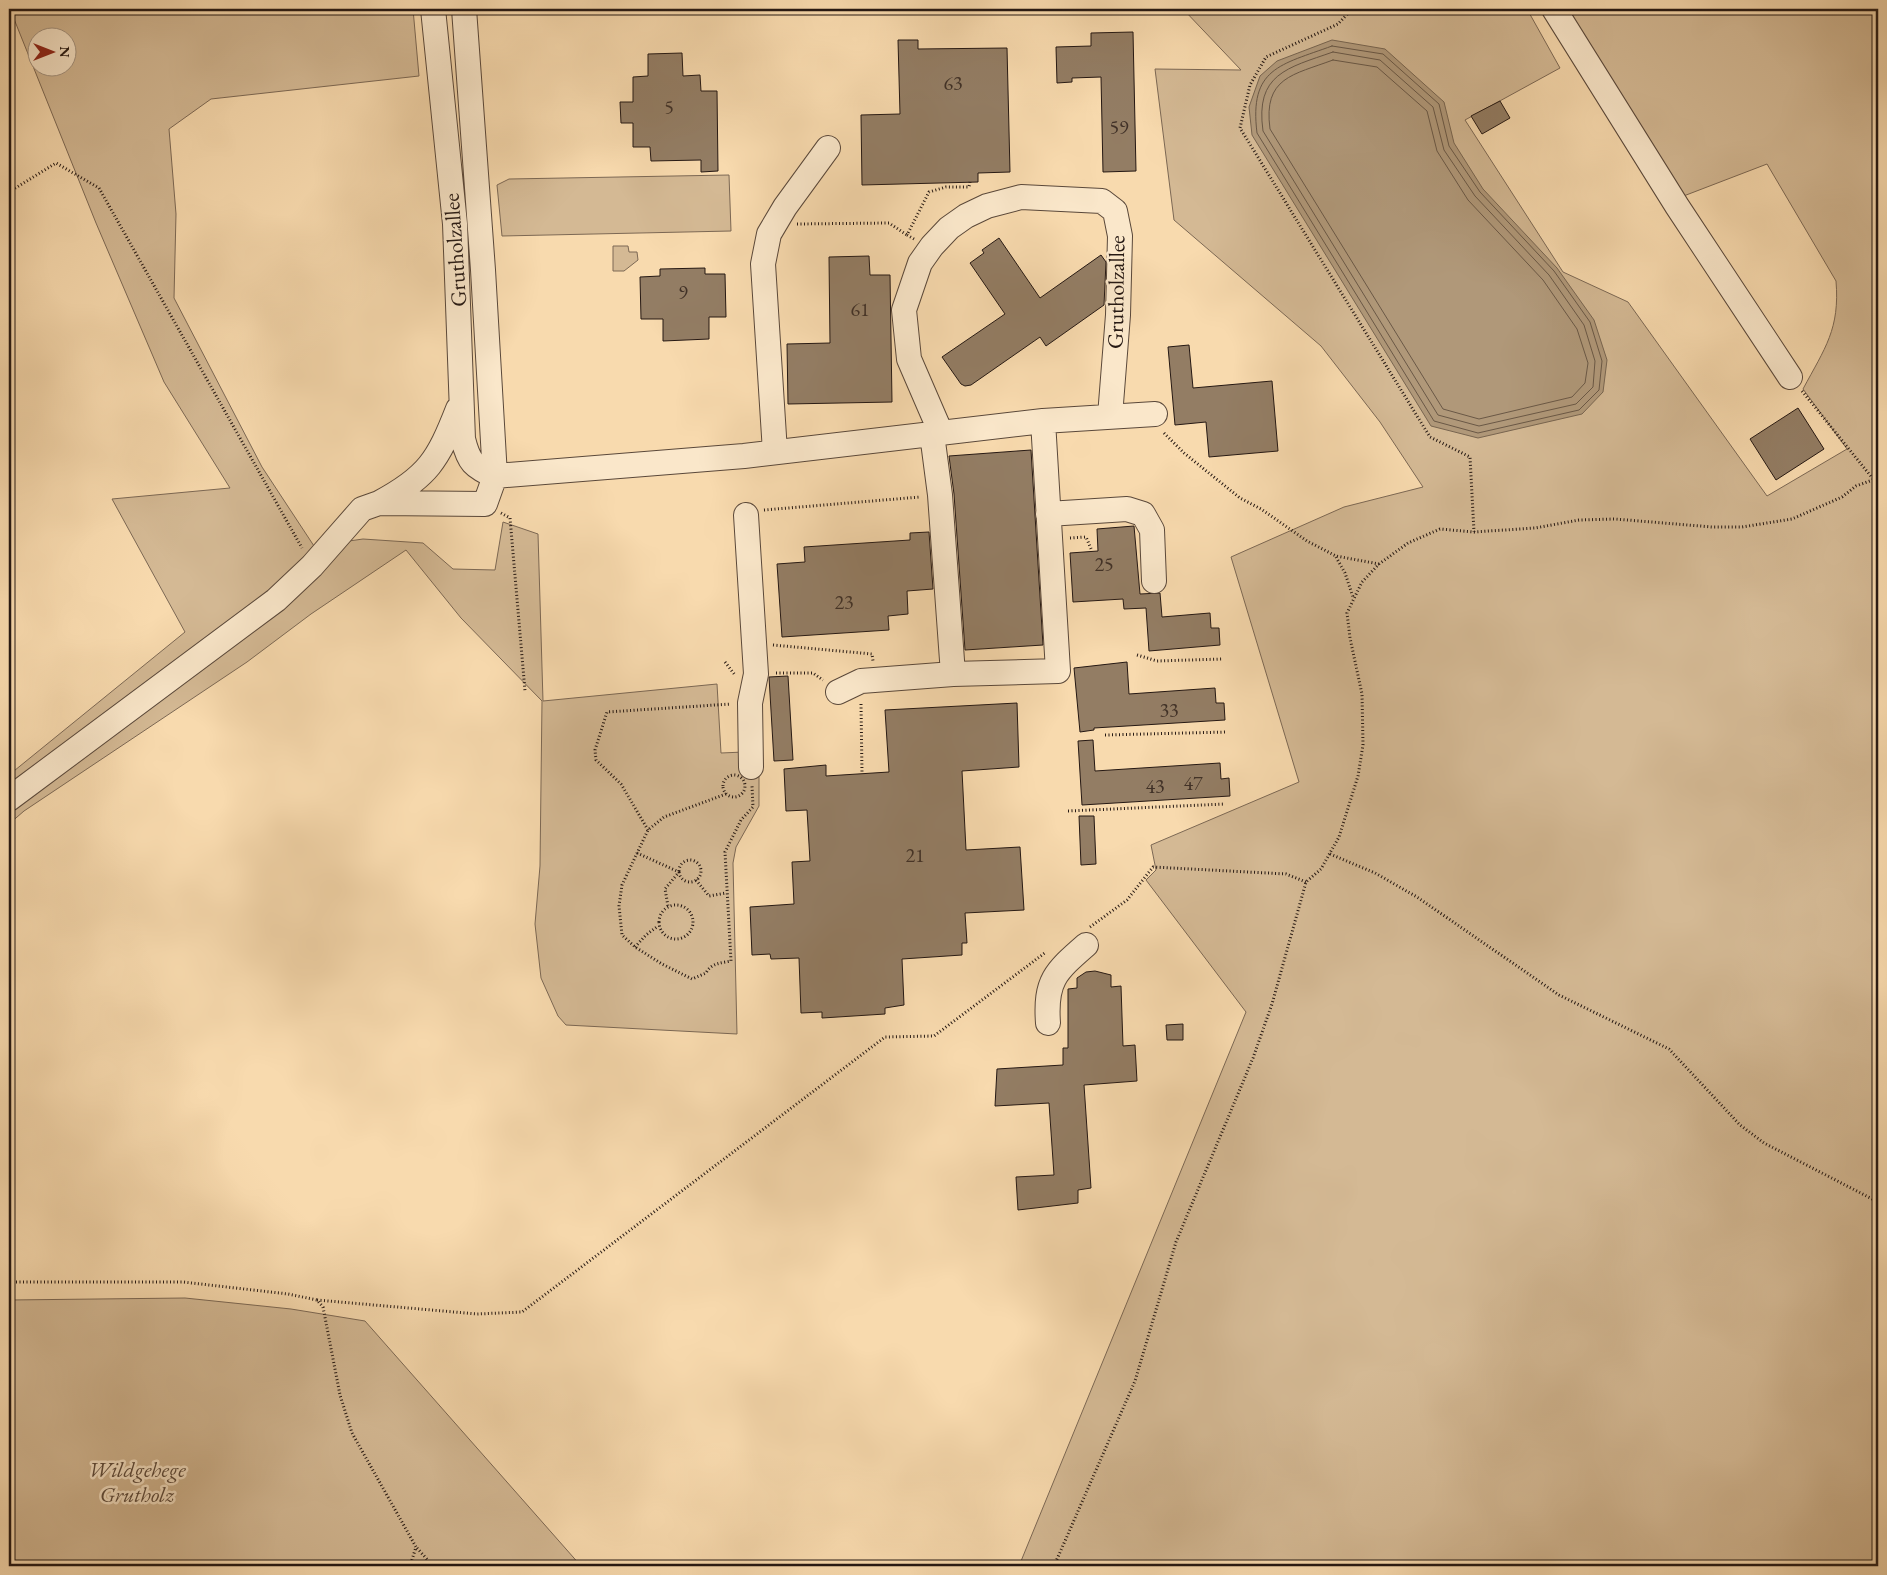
<svg xmlns="http://www.w3.org/2000/svg" width="1887" height="1575" font-family="'EB Garamond',serif">
  <style>
    .green { fill: #d4b994; stroke: #7c6854; fill-rule: evenodd }
    .water { fill: #b09879; stroke: #786550 }
    .lines { fill: none; stroke-linecap: round; stroke-linejoin: round }
    .shore { stroke: #6a5846; stroke-width: 1 }
    .building { fill: #937d64; stroke: #251813 }
    .minor-casing { stroke: #5a483a; stroke-width: 26 }
    .path { stroke: #251813; stroke-width: 3; stroke-dasharray: 1 2.5; stroke-linecap: butt }
    .minor { stroke: #fae7ca; stroke-width: 24 }
    .labels { text-anchor: middle; dominant-baseline: central; stroke-width: 5; stroke-linejoin: round; paint-order: stroke }
    .number-label { font-size: 20px; fill: #403127 }
    .street-label { font-size: 22px; fill: #251813; stroke: #fae7ca }
    .park-label { font-size: 22px; font-style: italic; fill: #5a483a; stroke: #fae7ca }
  </style>
  <rect width="100%" height="100%" fill="#f8daae"/>
  <filter id="stains"><feTurbulence type="fractalNoise" baseFrequency=".004" numOctaves="4"/><feColorMatrix values="0 0 0 0 .2 0 0 0 0 .09 0 0 0 0 .02 0 0 0 .5 -.17"/></filter>
  <radialGradient id="worn" r=".72"><stop offset=".6" stop-color="#630" stop-opacity="0"/><stop offset="1" stop-color="#630" stop-opacity=".3"/></radialGradient>
  <path class="green" d="M10,9H413L419,76L211,99L169,129L176,214L174,298L262,467L314,546L363,539L423,543L453,569L495,570L503,522L538,534L543,701L717,684L721,753L744,752L759,771V806L736,847L733,863L737,1034L566,1025L558,1016L541,978L535,924L540,866L542,701L461,618L406,550L311,614L247,662L24,811L9,824V775L185,632L112,499L230,488L164,382L96,223ZM38,38H68V68H38Z
    M1183,9H1527L1560,68L1465,120L1563,272L1628,302L1767,496L1847,449L1803,389C1825,348 1840,329 1836,281L1767,164L1681,197L1556,9H1878V1566H1019L1246,1012L1146,880L1156,870L1151,845L1299,782L1231,557L1344,507L1423,487L1380,422L1321,346L1174,220L1155,69L1241,70Z
    M729,175L731,231L502,236L497,185L509,179Z
    M613,246H628L629,252H637L638,260L624,271H613Z
    M185,1298L291,1309L365,1321L581,1566H9V1300Z"/>
  <path class="water" d="M1332,40L1385,49L1444,102L1454,143L1483,189L1557,268L1594,320L1607,360L1603,392L1582,414L1478,438L1431,426L1252,135L1249,107L1260,76L1277,61Z"/>
  <g class="lines">
    <path class="shore" d="M1332,46L1383,54L1439,104L1449,146L1480,192L1554,271L1590,322L1602,361L1599,390L1579,410L1478,433L1434,421L1257,133C1249,68 1280,65 1332,46Z
      M1333,52L1380,60L1433,107L1444,150L1475,196L1549,275L1584,325L1595,361L1593,387L1576,404L1479,426L1438,415L1263,131C1255,74 1287,68 1333,52Z
      M1333,60L1377,67L1427,111L1437,151L1468,200L1543,280L1577,329L1588,363L1585,383L1572,397L1479,419L1443,409L1270,129C1263,77 1293,75 1333,60Z"/>
  </g>
  <path class="building" d="M1133,32L1136,171L1103,172L1101,77L1072,78V82L1057,83L1056,47L1091,46V33Z
    M898,40H918V49L1007,48L1010,172L978,173V182L862,185L861,115L900,114Z
    M682,53L683,76L700,75L701,91H717L718,171L701,172V160L651,161L650,147H633V123H621L620,102H633V77L648,76V54Z
    M1500,101L1510,118L1482,134L1471,116Z
    M999,238L1040,298L1101,255L1106,262L1104,305L1046,346L1040,337L971,385L965,386L961,384L942,357L1005,314L970,263L984,253L982,250Z
    M869,256L870,275H890L892,402L788,404L787,344L830,343L829,257Z
    M705,268V274H725L726,317H709V339L663,341V319H641L640,277L660,276V269Z
    M1189,345L1193,388L1272,381L1278,451L1209,457L1206,422L1175,425L1168,347Z
    M1798,408L1824,449L1776,480L1750,439Z
    M1031,450L1043,645L965,650L954,494L949,456Z
    M1134,526L1140,594L1160,593L1162,617L1210,613L1211,628H1219L1220,645L1149,651L1146,608L1124,609L1123,599L1073,602L1070,553L1098,551L1097,529Z
    M929,532L933,589L907,591L908,614L888,616L889,630L782,637L777,564L805,562L804,547L910,540V533Z
    M1127,662L1129,694L1215,688L1216,703H1224L1225,720L1094,728V730L1080,732L1074,668Z
    M788,676L793,760L774,761L769,677Z
    M1017,703L1019,767L962,771L966,850L1020,847L1024,910L965,913L967,943H962V955L902,959L904,1005L885,1008V1014L822,1018V1012L801,1013L799,958L771,959L770,954L752,955L750,907L794,904L792,862L810,861L807,810L786,811L784,769L826,765V776L889,772L885,710Z
    M1093,740L1095,771L1220,763L1221,779L1229,778L1230,796L1082,805L1078,741Z
    M1079,816H1094L1096,864L1081,865Z
    M1095,971L1111,975V987L1121,986L1123,1046L1135,1045L1137,1081L1084,1085L1091,1188L1078,1190V1203L1018,1210L1016,1177L1054,1175L1049,1103L995,1106L997,1069L1063,1065V1048H1068V989L1077,988V978L1086,972Z
    M1183,1024V1040H1167L1166,1025Z"/>
  <g class="lines">
    <g class="minor-casing">
      <path id="minor" d="M433,9L455,224L463,439C469,463 473,466 495,476L744,456L1043,421L1155,414
        M1554,9L1677,206L1790,377
        M941,433L909,359L904,310L920,263L932,246L949,228L966,216L987,206L1021,197L1102,201L1115,211L1120,236L1118,315L1110,416
        M932,434L940,495L953,674L1058,671L1043,421
        M775,452L763,264L769,234L785,207L828,148
        M379,503C428,477 438,460 458,409
        M1048,514L1127,509L1143,514L1152,530L1154,581
        M746,515L756,674L750,703L751,767
        M838,692L861,681L953,674
        M9,799L276,600L312,566L362,509L379,503L485,504L495,476L483,270L464,9
        M1048,1023C1045,981 1055,972 1086,945"/>
    </g>
    <path class="path" d="M1352,9L1338,24L1266,57L1250,85L1240,128L1430,437L1470,457L1474,532
      M9,192L56,163L99,188L302,548
      M797,224L889,223L907,235
      M914,239L907,235L929,192L946,187H969L970,182
      M1802,391L1878,485
      M1164,433L1184,453L1240,498L1261,509L1307,541L1336,556L1379,564
      M764,510L920,497
      M501,513L510,518L525,691
      M1070,538L1086,537L1092,551
      M1336,557L1345,573L1353,597
      M773,645L872,654L873,661
      M1137,655L1157,661L1222,659
      M725,662L735,675
      M776,673H813L823,680
      M861,704L862,773
      M1105,735L1227,732
      M723 786a11 11 0 1 1 22 0a11 11 0 1 1-22 0Z
      M726,794L664,817L648,830L622,885L619,906L622,935L635,947L662,964L692,979L706,973C711,963 721,963 731,961L725,852L741,820L753,807L752,786
      M1068,811L1225,804
      M648,830L621,784L596,760L595,750L607,712L731,704
      M637,853L679,872L665,889L668,906
      M1330,854L1375,873L1417,897L1559,995L1669,1049L1740,1125L1764,1143L1878,1202
      M679 871a11 11 0 1 1 22 0a11 11 0 1 1-22 0Z
      M696,880L709,896L726,893
      M659 922a17 17 0 1 1 34 0a17 17 0 1 1-34 0Z
      M1090,927L1127,900L1153,867L1286,874L1306,882
      M635,947L646,935L658,926
      M9,1282H183L288,1294L317,1300L323,1307L340,1395L352,1433L416,1547L410,1566
      M317,1300L477,1314L522,1312L885,1037L934,1036L1046,952
      M9,1434L11,1489L9,1527
      M417,1548L433,1566
      M1054,1566L1135,1381L1176,1242L1253,1058L1272,1004L1306,882L1321,869L1339,837L1358,776L1363,745L1362,694L1350,638L1347,613L1362,582L1379,564L1408,543L1440,529L1474,532L1535,528L1579,520L1615,519L1712,527H1742L1792,519L1842,497L1856,486L1878,478"/>
    <use href="#minor" class="minor"/>
  </g>
  <g class="labels">
    <g class="number-label">
      <text x="953" y="83">63</text>
      <text x="669" y="107">5</text>
      <text x="1119" y="127">59</text>
      <text x="683" y="292">9</text>
      <text x="860" y="309">61</text>
      <text x="1104" y="564">25</text>
      <text x="844" y="602">23</text>
      <text x="1169" y="710">33</text>
      <text x="1193" y="783">47</text>
      <text x="1155" y="786">43</text>
      <text x="915" y="855">21</text>
    </g>
    <g class="street-label">
      <text transform="translate(455 250) rotate(-94)">Grutholzallee</text>
      <text transform="translate(1116 292) rotate(-89)">Grutholzallee</text>
    </g>
    <g class="park-label">
      <text x="137" y="1469">Wildgehege<tspan x="137" dy="25">Grutholz</tspan></text>
    </g>
  </g>
  <rect width="1887" height="1575" fill="none" stroke="#f8daae" stroke-width="30"/>
  <rect x="10" y="10" width="1867" height="1555" fill="none" stroke="#251813" stroke-width="2.5"/>
  <rect x="15" y="15" width="1857" height="1545" fill="none" stroke="#251813"/>
  <g transform="translate(52 52) rotate(90)"><circle r="24" fill="#fae7ca" stroke="#a59481"/>
  <path d="M0-4L9 19L0 12L-9 19Z" fill="#8f2418"/>
  <text y="-8" font-size="14" font-weight="bold" text-anchor="middle" fill="#251813">N</text>
  </g>
  <rect width="100%" height="100%" filter="url(#stains)"/>
  <rect width="100%" height="100%" fill="url(#worn)"/>
</svg>
